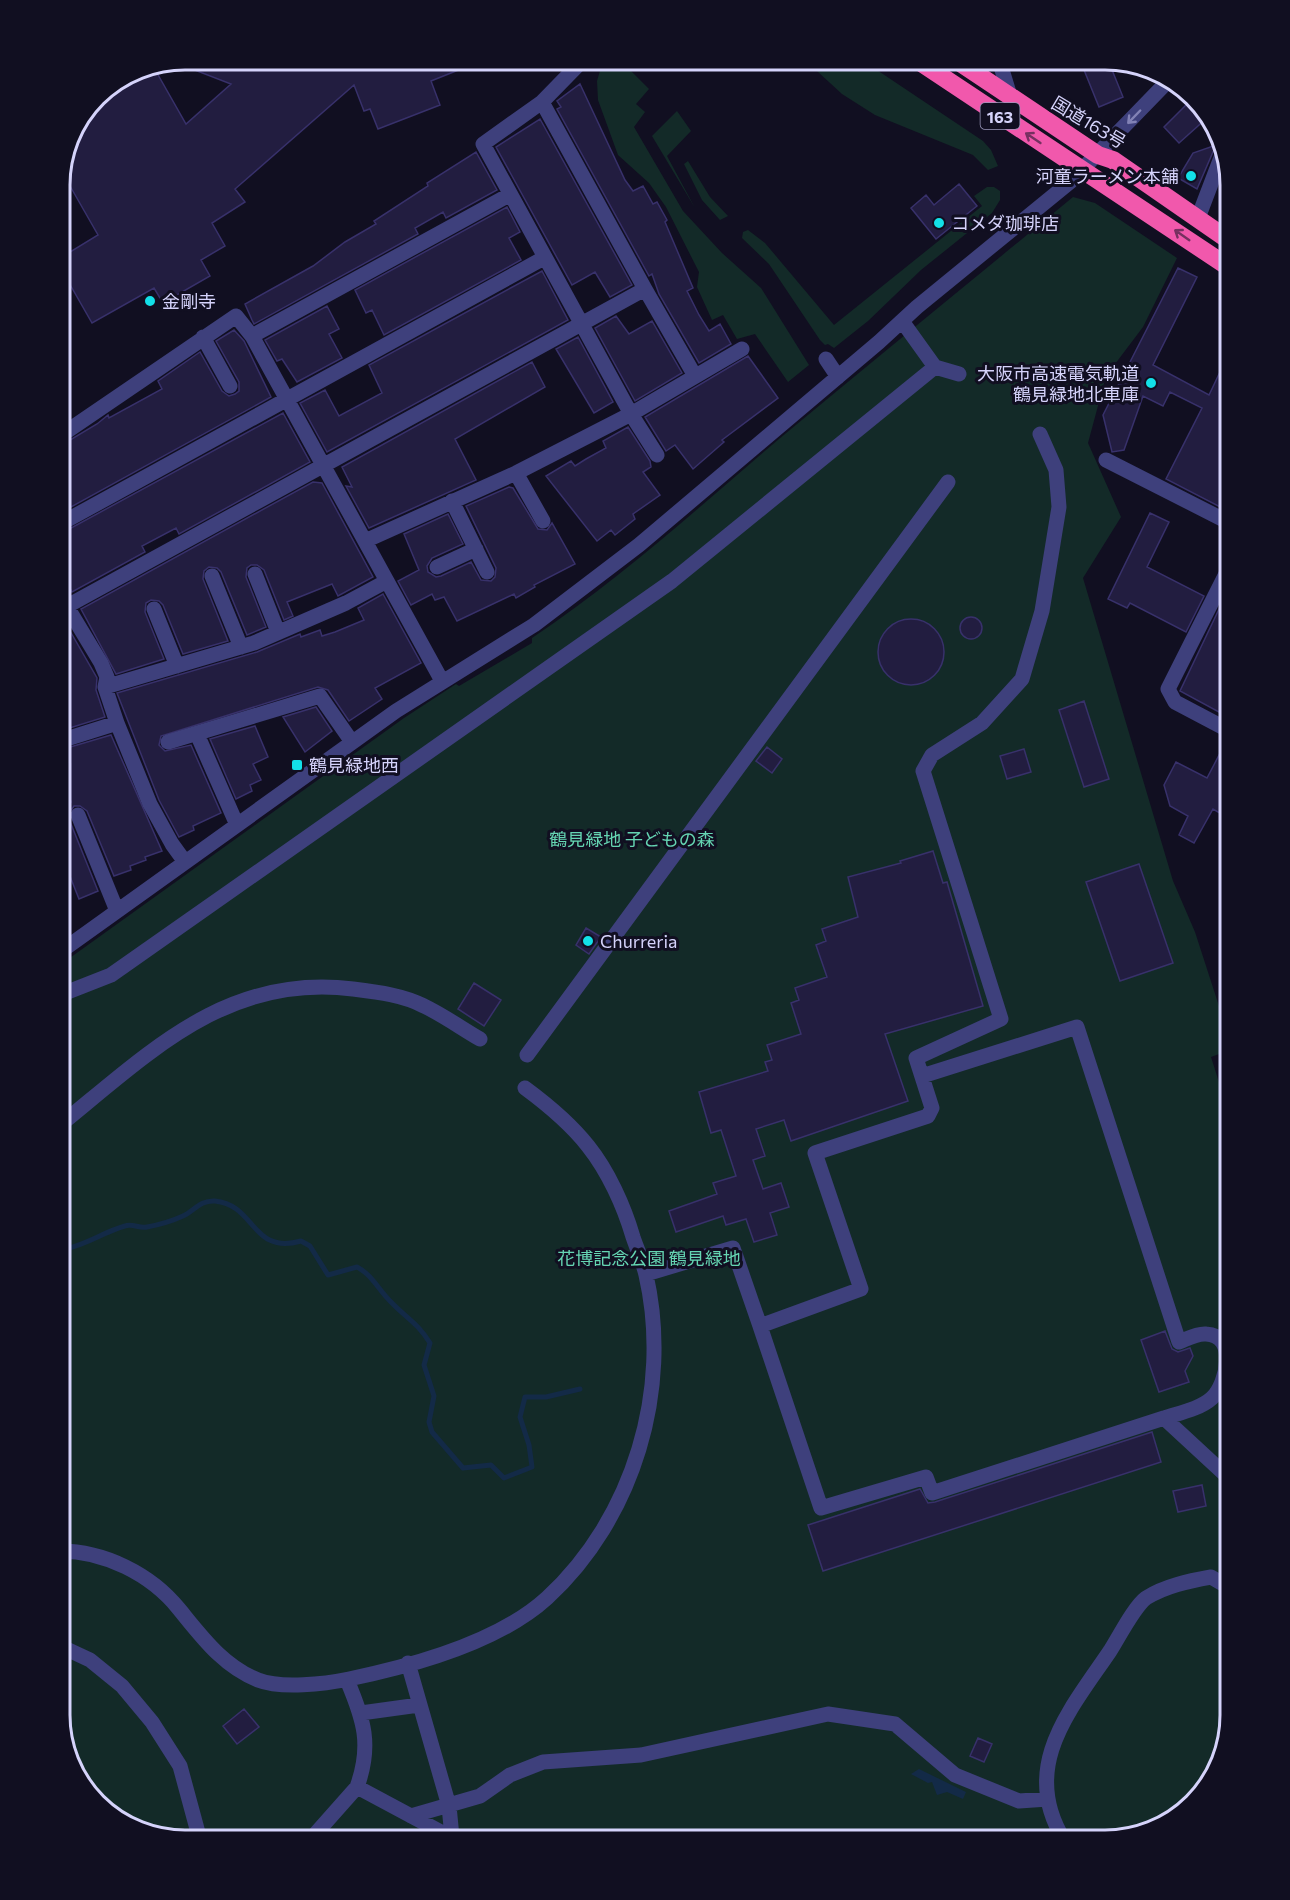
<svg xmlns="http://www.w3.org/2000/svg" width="1290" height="1900" font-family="Commissioner,'Noto Sans JP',sans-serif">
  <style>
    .green { fill: #132a28 }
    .water { fill: #132a47 }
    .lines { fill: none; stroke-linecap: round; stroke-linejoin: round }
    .stream { stroke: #132a47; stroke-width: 5 }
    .building { fill: #221d40; stroke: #38316b; stroke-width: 1.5 }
    .minor { stroke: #3e407c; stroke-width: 15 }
    .highway { stroke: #f158ac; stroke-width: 18 }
    .oneway { stroke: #8282b5 }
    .oneway2 { stroke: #763060 }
    .poi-dot { fill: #13e0e8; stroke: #110f21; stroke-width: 2 }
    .labels { text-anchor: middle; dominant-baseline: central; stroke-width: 6; stroke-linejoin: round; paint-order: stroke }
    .shield { fill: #110f21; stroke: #9a98ba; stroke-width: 1.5 }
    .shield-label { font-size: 16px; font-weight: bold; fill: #d5d3fb }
    .street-label { font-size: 18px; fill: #d5d3fb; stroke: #110f21 }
    .poi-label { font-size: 18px; fill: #d5d3fb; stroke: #110f21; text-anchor: start }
    .park-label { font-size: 18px; fill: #65d5b2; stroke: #110f21 }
    .rim { fill: none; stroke: #d5d3fb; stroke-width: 3 }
  </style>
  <rect width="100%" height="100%" fill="#110f21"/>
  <path class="green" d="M606,60H620L649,89L636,104L645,112L634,127L683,211L722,253L761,288L809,365L788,382L755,334L737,339L723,315L712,320L697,287L699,272L666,207L649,183L618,155L598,100L597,81L602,64Z
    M805,60H862L983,141L991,150L998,166L988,170L973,155L875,115L842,94Z
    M677,111L691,131L667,156L695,208L652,136Z
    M688,161L710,197L728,216L720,220L702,200L684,164Z
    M987,187H994L1000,191V200L992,213L921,270L868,321L834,348L828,344L825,345L820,340L769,264L742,238L743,232L748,230L765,243L834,325L982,206L974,196Z
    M1073,197L1095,203L1177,258L1143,327L1106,376L1088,443L1121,517L1083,578L1173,881L1195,932L1230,1040V1050L1211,1057L1230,1117V1715L1213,1778L1167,1823L1105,1840H178L122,1823L77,1777L60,1715V965L404,718L456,684L459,686L532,643V638C620,579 698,508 779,439C876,358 975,278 1073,197Z"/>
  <path class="water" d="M919,1769L966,1792L963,1799L947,1792L937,1795L932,1782L928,1783L911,1774Z"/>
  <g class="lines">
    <path class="stream" d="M60,1250C83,1247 103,1232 125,1226C132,1223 140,1229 147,1227C158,1225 172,1221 183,1216C194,1211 200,1200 215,1201C256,1205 251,1255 301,1241L310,1246L328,1275L357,1267C372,1275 378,1289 390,1301C406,1318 417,1322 430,1343L424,1365L434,1396L429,1422L432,1432L463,1468L491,1465L504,1478L532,1467L529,1445L520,1417L525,1397H546L580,1389"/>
  </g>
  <path class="building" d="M185,60H481V61L431,81L440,105L378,129L370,109L364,111L354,85L235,189L245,202L212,223L225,246L201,260L210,276L163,303L154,288L92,323L60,267V264L67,260L65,255L98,235L62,172L70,137L97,96L138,69L153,66L186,124L231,84L174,62Z
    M1080,60H1108L1123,97L1099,107Z
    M580,84L625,180L633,191L643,186L653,204L657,202L667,220L665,222L693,288L687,291L699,315L709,331L720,324L731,344L699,363L659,294L652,274L649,276L557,109L561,107L557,101Z
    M1191,100L1208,117L1179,143L1164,127Z
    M540,119L632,285L610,297L595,272L572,285L496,147Z
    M1219,144L1213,152L1197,189L1178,178L1193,153Z
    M476,152L497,190L446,218L443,212L415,228L418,234L254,324L252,320L245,304L313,266L345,242L376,224L374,221L428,186L427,183Z
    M959,184L977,206L936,239L911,208L926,195L934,205Z
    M507,207L520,232L509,238L521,260L384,335L372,310L366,313L355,290Z
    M1178,268L1197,277L1153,365L1209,395L1220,372L1230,377V512L1166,479L1202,408L1170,392L1163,406L1143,396L1124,450L1112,452L1103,415Z
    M542,271L568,320L327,452L300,403L325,390L339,416L382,393L369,365Z
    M327,306L339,329L329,334L342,358L297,382L282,359L277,361L265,340Z
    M616,316L629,334L652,321L682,373L635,401L595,328Z
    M234,330L244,341L271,397L60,513V446L97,424L108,415L109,418L162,389L158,381L200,352L222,391L229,396L235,394L239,391V382L216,341Z
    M578,337L613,402L594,413L556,349Z
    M748,356L778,398L722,440L724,442L693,469L675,445L666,451L645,417Z
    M532,362L545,387L455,439L476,480L369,528L346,486L352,487L342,467Z
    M283,413L310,462L179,534L176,528L142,546L145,552L72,592L63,575H60V534Z
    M628,427L650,461L651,467L643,472L660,495L633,514L635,519L615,535L611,530L597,541L546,476L571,461L575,466L586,459L606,448L603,441Z
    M313,482L322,483L373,577L338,596L332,584L287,602L293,616L284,620L264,570L257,565H251L247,568L246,577L266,627L247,635L221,572L217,568L209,567L204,571L203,579L228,641L183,654L163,605L159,601L151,600L146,603L145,612L164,659L116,674L81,609Z
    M509,487L513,488L538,529L547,530L552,523L575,564L534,585L535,587L516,598L514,594L457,621L444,597L435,600L432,594L411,605L398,581L419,570L404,534L448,514L463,544L432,558L427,566L428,572L436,577L441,576L471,562L481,580L491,581L495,577L496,568L466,506Z
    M1150,513L1169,522L1147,567L1204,596L1186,632L1130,603L1127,608L1108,599Z
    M383,594L421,663L375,688L382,699L349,721L328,690L318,687L161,736L159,745L165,751L191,745L221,813L193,826L194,830L179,837L159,800L117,693L257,652L300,634L301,637L320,630L322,636L335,632L364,620L358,608Z
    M1221,605L1230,610V718L1180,691Z
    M960 628a11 11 0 1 1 22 0a11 11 0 1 1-22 0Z
    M878 652a33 33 0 1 1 66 0a33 33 0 1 1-66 0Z
    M66,624L97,678L96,690L105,717L60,731V627Z
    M1084,701L1109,779L1084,787L1059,710Z
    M316,707L332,731L305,752L283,717Z
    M255,726L268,757L253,764L261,780L250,785L252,791L236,799L210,739Z
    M111,735L162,851L145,857L146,860L130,866L131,870L114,876L87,811L80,806H74L69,813V819L98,891L79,899L60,851V806L71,802L60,764V750Z
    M1227,740L1230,741V819L1213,809L1194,843L1179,835L1188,816L1170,806L1164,785L1176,762L1207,778Z
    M767,747L782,759L772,773L756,761Z
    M1024,749L1031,772L1007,779L1000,756Z
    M933,851L943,883L947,882L983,1006L885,1034L908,1101L791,1141L784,1120L756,1129L765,1156L753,1160L763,1189L781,1183L789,1207L770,1213L777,1235L754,1242L746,1219L726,1225L723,1216L676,1232L669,1211L717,1194L713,1183L736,1176L721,1130L711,1133L699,1092L768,1071L765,1062L772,1060L767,1045L801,1034L791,1003L799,1000L795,988L827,977L816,945L826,941L822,929L858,917L848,877L901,863L900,861Z
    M1139,864L1173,963L1120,981L1086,882Z
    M586,928L601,937L589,954L576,945Z
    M474,983L501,1000L484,1026L458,1009Z
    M1165,1331L1172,1349L1178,1352L1190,1348L1193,1356L1185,1371L1189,1382L1159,1392L1141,1340Z
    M1152,1432L1161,1462L823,1571L808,1525L920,1489L928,1503L935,1502Z
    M1202,1485L1206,1506L1178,1512L1173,1491Z
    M244,1709L259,1727L237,1744L223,1726Z
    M978,1738L992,1744L984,1762L970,1756Z"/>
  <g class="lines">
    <path class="minor" d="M583,60L542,102L483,144L631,414L657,455
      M999,60L1010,96
      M542,102L645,289L695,376
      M1198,218L1222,155
      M902,321L935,367L959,374
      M252,336L509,195
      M203,337L230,386
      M826,359L838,377
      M1040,434L1056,470L1059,507L1042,611L1022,679L982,723L932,755L923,771L1001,1019L916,1058L932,1108L928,1116L815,1153L861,1289L760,1326L821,1508L926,1477L932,1493L1164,1418L1230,1479
      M60,436L236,316L252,336L442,681
      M1106,460L1230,523
      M516,473L543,521
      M452,501L487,572
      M60,524L544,258
      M365,541L516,473L631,414L742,349
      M437,567L476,549
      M255,574L278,632
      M212,576L241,647
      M60,595L101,663L107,677L105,687L117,723L150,804L172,844L185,862
      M154,609L177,666
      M60,610L645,289
      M105,687L254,643L346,603L387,581
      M1230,731L1175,702L1168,689L1230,566
      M197,734L237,825
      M60,741L117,723
      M168,742L320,696L352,742
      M78,815L117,911
      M60,952L396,711L534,625L639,545L879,342L917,307L1070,182L1170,79
      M60,995L111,975L672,581L935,367
      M527,1055L948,482
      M922,1076L1077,1027L1179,1342C1187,1339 1197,1333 1206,1334C1238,1335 1227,1384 1212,1398C1200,1409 1179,1413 1164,1418
      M60,1125C150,1052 228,973 353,989C377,992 403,995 424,1006C443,1015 461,1028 480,1039
      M646,1274L733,1248L760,1326
      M60,1551C104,1551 151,1574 179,1609C202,1637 223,1666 258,1680C281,1689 325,1684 349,1679C412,1666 499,1642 547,1598C634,1518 672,1389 646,1275C643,1262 637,1249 633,1237C624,1206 608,1171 588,1146C570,1123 548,1105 525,1088
      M60,1646L90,1660L122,1686L152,1722L180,1766L200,1840
      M408,1663L449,1806L452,1837
      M347,1680C364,1720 372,1745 357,1787
      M361,1713L419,1705
      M411,1816L480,1796L510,1775L543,1762L641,1755L828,1714L895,1724L955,1775L1019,1801L1048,1799
      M310,1840L357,1787L456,1840
      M1064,1840C1019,1767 1070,1710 1110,1651C1119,1637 1134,1607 1146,1598C1165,1586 1189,1581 1211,1577L1230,1588"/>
    <path class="highway" d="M917,60L1230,268
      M956,60L1098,155L1113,160L1230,241"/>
  </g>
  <defs><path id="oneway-shaft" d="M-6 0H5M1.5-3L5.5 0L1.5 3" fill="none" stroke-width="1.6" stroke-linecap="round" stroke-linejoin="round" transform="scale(1.5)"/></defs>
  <use class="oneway" href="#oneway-shaft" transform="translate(1134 117) rotate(134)"/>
  <g class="oneway2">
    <use href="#oneway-shaft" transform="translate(1033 138) rotate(-146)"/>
    <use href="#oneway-shaft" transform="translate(1182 235) rotate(-145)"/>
  </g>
  <g class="poi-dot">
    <circle cx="1191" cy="176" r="6"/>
    <circle cx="939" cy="223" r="6"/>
    <circle cx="150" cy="301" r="6"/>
    <circle cx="1151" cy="383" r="6"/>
    <rect x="291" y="759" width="12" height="12" rx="3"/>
    <circle cx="588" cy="941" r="6"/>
  </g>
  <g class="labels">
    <rect class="shield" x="980.5" y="103" width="39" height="26" rx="4.5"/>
    <g class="shield-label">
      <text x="1000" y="116">163</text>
    </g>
    <g class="street-label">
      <text transform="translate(1089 122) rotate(31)">国道163号</text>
    </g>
    <g class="poi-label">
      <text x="1179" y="176" text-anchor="end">河童ラーメン本舗</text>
      <text x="951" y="223">コメダ珈琲店</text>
      <text x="162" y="301">金剛寺</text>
      <text x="1139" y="373" text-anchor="end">大阪市高速電気軌道<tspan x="1139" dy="21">鶴見緑地北車庫</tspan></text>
      <text x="309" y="765">鶴見緑地西</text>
      <text x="600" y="941">Churreria</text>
    </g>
    <g class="park-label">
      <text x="632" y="839">鶴見緑地 子どもの森</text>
      <text x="649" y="1258">花博記念公園 鶴見緑地</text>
    </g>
  </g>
  <path d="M0 0H1290V1900H0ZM185 70H1105A115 115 0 0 1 1220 185V1715A115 115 0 0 1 1105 1830H185A115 115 0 0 1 70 1715V185A115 115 0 0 1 185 70Z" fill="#110f21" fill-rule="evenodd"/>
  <path class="rim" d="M185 70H1105A115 115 0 0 1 1220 185V1715A115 115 0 0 1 1105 1830H185A115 115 0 0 1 70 1715V185A115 115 0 0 1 185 70Z"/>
</svg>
